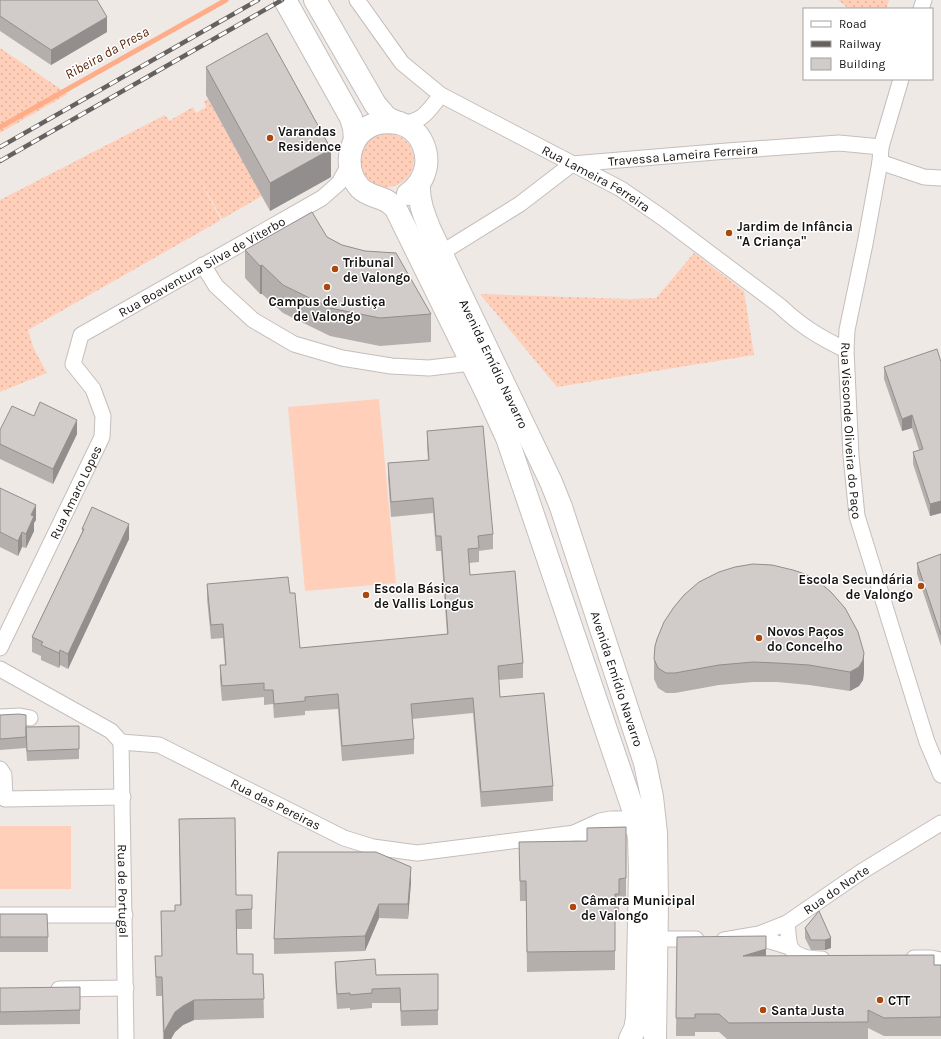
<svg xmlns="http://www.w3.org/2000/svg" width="941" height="1039" font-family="Karla,sans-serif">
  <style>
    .grass { fill: url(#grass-dots) }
    .pitch { fill: #ffcfba }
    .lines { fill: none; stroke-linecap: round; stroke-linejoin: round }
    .stream { stroke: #ffad89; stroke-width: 5 }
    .street-casing { stroke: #c4bebc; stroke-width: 17 }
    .secondary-casing { stroke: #c4bebc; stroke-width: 24 }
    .street { stroke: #fff; stroke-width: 15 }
    .secondary { stroke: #fff; stroke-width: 22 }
    .rail-casing { stroke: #64615f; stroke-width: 4.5 }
    .rail { stroke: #fff; stroke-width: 3; stroke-dasharray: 9; stroke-linecap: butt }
    .wall { fill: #b4afad }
    .shaded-wall { fill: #928e8d }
    .building { fill: #d1cbc9; stroke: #928e8d }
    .poi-dot { fill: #ab480d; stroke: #fff; stroke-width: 1.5 }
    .labels { text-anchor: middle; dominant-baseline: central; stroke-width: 3; stroke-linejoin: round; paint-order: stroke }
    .poi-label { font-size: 13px; font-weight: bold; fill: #151312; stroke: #fff; text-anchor: start }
    .street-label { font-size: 13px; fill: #151312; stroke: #fff }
    .water-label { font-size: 14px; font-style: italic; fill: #5b280e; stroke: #fff }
  </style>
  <defs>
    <pattern id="grass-dots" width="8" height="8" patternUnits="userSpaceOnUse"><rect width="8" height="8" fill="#ffcfba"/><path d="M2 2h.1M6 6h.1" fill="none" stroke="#dab19f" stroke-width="1.8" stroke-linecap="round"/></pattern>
  </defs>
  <rect width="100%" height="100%" fill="#efe9e6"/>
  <path class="grass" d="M838,0H889L886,9H849Z
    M0,48L68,94L0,133Z
    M208,99L262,196L222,219L197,175L221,220L28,330L34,349L47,373L0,392V200L165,115L169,121L193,107L196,113L206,107L204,101Z
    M360 160a27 27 0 1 1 54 0a27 27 0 1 1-54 0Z
    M694,253L744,291L754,355L557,387L480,294L630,299L656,298Z"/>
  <path class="pitch" d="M379,399L396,583L305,591L288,407Z
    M0,826H71V889H0Z"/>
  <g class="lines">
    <path class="stream" d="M0,127L226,0"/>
    <g class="street-casing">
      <g id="street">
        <path id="s1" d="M357,0L402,63L441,95L621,189L663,218L780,306C801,326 819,337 846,350"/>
        <path d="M921,9L924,0"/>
        <path id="s2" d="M901,79L881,147L880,162L865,244L847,330L846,350L851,456L857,516L927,742L941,775"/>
        <path d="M399,123C423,123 427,112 441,95"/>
        <path d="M880,162L924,177L941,178"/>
        <path id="s3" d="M441,253L520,204L572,164L727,151L839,143L881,147"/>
        <path d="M203,265L216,286L253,320L294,344L342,358L391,366L429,368L471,363"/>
        <path id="s4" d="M0,648L102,437L103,416L93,389L73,364L81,335L322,198L339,183L349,165"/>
        <path id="s5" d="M0,669L111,731L121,742L159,745L344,838L373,847L417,853L575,833L603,835L616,832L635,819"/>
        <path d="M0,717L20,716L30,718"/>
        <path id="s6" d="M121,742L126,1039"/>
        <path d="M0,769L4,775L5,799L123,797"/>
        <path d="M576,832L600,821L611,819H635"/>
        <path d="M0,915H125"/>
        <path d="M787,923C788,930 788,939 790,946C795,958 811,959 822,959"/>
        <path d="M657,939H696"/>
        <path id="s7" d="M724,940L759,934L787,923L861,872L941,823"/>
        <path d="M749,940L770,941L790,947"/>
        <path d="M914,958H930L941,960"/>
        <path d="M59,989L126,988"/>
      </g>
    </g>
    <g class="secondary-casing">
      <g id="secondary">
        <path d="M285,0L351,118L354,128L355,140"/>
        <path d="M315,0L375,104C378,108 382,112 385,116C392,122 403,123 410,128C422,136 428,152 426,166C424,178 418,187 408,194"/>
        <path d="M399,123C391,122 383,121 375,124C348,133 342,168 360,188C367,195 376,196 385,200C389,202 392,205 395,207L486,392L507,438L635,815L639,838L640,871L637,1018L635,1029L630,1039"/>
        <path id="s8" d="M419,184C418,201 424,215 430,230L551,482L561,507L645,763L652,797L656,833L657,905L655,1039"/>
      </g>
    </g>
    <use href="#street" class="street"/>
    <use href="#secondary" class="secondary"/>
    <g class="rail-casing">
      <path id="rail" d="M0,147L258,0
        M0,161L282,0"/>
    </g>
    <use href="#rail" class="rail"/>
  </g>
  <path class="wall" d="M0,0L107,32L51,65L0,31Z
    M206,67L331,177L270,211L206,95Z
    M327,237L431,314V342L380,346L330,336L283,313L262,294H260L245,278V250Z
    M941,362V513L930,516L913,464V452L919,450L912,428L902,431L884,379V367Z
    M34,416L77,434L53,484L0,459V430Z
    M427,431L493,534V549L479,551V562L469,563L470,575L523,663V678L499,680L500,697L553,786V801L481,807L473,713L412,719L414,739V754L342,761L338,709L305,711V715L274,718L273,704L264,705V697L222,701L220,680V665H225L223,638L211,639L207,599V584L290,593L300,648L447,634L441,551H436L433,513L391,517L388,478V463L428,460L427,446Z
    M0,488L36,520L34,523V531L26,548L22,547L18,556L0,547Z
    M82,529L129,539L68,669L60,665L59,668L41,660V656L32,652V637L82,532Z
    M941,554V646L917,574V563Z
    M657,639L864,672L863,680L859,686L850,691L809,685L777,682H753L719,685L675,693H666L658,688L654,679V659Z
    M0,715L26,731L79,726V759L27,761L26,746V748L0,750Z
    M179,819L236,895L252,909V929H237V954L253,974H263L264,1018L194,1020L183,1025L175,1032L171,1039H163L162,996H156L155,956H162L161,911H175L180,905Z
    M626,827V898H619V913H615V970L527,972L526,901H520L519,842L587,841V828Z
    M411,882L408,919L379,918L365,951L274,954V939Z
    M819,911L831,948L825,950H811L805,938V928Z
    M0,914L48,937V952H0Z
    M677,937L766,956L941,965V1036H884L868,1028V1039H727L719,1032H695V1036H676Z
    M335,962L376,975L438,974V1025L401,1026L400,1003H372V1008L350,1010V1008L337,1009L335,977Z
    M0,988L80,1010V1024L0,1025Z"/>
  <path class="shaded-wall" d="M107,17V32L51,65V50Z
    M331,149V177L270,211V183Z
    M262,265V294H260V266Z
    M912,415V428L902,431V419Z
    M77,420V434L53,484V469Z
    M941,501V513L930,516V504Z
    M36,505V520L34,523V531L26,548V534L31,515Z
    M129,524V539L68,669V654Z
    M22,532V547L18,556V541Z
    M60,650V665L59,668V653Z
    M864,653V672L863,680L859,686L850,691V672Z
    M411,867V882L408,919V904Z
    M379,904V918L365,951V936Z
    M831,938V948L825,950V940Z
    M766,949V967L743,956Z
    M194,1000V1020L183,1025L175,1032L171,1039H164V1032L175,1012L183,1006Z"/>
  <path class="building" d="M0,0H97L107,17L51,50L0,16Z
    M267,33L331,149L270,183L206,67Z
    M312,212L327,237L342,245L365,251L396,253L431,314L380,318L330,308L283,285L262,265L260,266L245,250Z
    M937,349L941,362V501L930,504L913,452L923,449L912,415L902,419L884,367Z
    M40,402L77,420L53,469L0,444V430L12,406L34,416Z
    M483,426L493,534L478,536L479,548L468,549L470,575L515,571L523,663L498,666L500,697L544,693L553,786L481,792L473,698L411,704L414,739L342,746L338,694L305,697V701L274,704L273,690H264V683L222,686L220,665H226L223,624L211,625L207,584L288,577L290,593H295L300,648L448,634L441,536H436L433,498L391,502L388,463L429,460L427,431Z
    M0,488L36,505L31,515L34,516L26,534L22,532L18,541L0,532Z
    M92,507L129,524L68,654L60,650L59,653L41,645L43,642L32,637L84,529H82Z
    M941,554V635L917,563Z
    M753,564L772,565L793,570L805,574L819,582L831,592L845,608L858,632L864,653L863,660L859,667L850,672L809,665L777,663L753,662L719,665L675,673H666L658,668L654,659L655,646L657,639L664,622L674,607L684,595L699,582L719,572L735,567Z
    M19,714L26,715V737L0,739V715Z
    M79,726V749L27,751L26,727Z
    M235,818L236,895H252V909L236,910L237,954H253V974H263L264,999L194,1000L183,1006L175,1012L164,1032L162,977H156L155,956H162L161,911H175V905H181L179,819Z
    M626,827V878L619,879V894H615V951L527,952L526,881H520L519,842L587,841V828Z
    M278,852H376L411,867L408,904H379L365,936L274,939Z
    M819,911L831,938L825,940H811L805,928Z
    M0,914H47L48,937H0Z
    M766,936V949L743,956L934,955V965H941V1017L884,1018L868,1010V1022L729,1023L719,1014H695V1018H676L677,937Z
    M375,959L376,975L438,974V1010L401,1011L400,988L372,989V993L350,995V993L337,994L335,962Z
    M80,987V1010L0,1012V988Z"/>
  <g class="poi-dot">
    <circle cx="270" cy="138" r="4"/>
    <circle cx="729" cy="233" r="4"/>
    <circle cx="335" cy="269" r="4"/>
    <circle cx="327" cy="287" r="4"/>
    <circle cx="921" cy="586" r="4"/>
    <circle cx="366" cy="595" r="4"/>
    <circle cx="759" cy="638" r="4"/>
    <circle cx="573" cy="907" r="4"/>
    <circle cx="880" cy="1000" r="4"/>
    <circle cx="763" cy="1010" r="4"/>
  </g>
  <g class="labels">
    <g class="poi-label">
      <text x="278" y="131">Varandas<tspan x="278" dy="15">Residence</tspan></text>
      <text x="737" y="226">Jardim de Infância<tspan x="737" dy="15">"A Criança"</tspan></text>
      <text x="343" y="262">Tribunal<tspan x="343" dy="15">de Valongo</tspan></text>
      <text x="327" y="301" text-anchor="middle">Campus de Justiça<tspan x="327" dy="15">de Valongo</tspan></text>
      <text x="913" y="579" text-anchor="end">Escola Secundária<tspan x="913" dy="15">de Valongo</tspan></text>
      <text x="374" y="588">Escola Básica<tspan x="374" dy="15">de Vallis Longus</tspan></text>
      <text x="767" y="631">Novos Paços<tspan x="767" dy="15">do Concelho</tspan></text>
      <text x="581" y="900">Câmara Municipal<tspan x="581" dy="15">de Valongo</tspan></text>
      <text x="888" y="1000">CTT</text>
      <text x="771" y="1010">Santa Justa</text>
    </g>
    <g class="street-label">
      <text stroke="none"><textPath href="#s3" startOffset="270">Travessa Lameira Ferreira</textPath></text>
      <text stroke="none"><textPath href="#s1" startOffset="304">Rua Lameira Ferreira</textPath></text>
      <text stroke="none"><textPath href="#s4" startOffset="485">Rua Boaventura Silva de Viterbo</textPath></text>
      <text stroke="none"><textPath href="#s8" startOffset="196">Avenida Emídio Navarro</textPath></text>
      <text stroke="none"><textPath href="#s2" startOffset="358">Rua Visconde Oliveira do Paço</textPath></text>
      <text stroke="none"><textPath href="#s4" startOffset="173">Rua Amaro Lopes</textPath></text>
      <text stroke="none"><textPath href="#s8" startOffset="535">Avenida Emídio Navarro</textPath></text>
      <text stroke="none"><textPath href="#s5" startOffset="311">Rua das Pereiras</textPath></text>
      <text stroke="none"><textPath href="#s7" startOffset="125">Rua do Norte</textPath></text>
      <text stroke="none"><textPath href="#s6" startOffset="149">Rua de Portugal</textPath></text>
    </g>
    <g class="water-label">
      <text transform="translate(107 53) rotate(-29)">Ribeira da Presa</text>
    </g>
  </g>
  <rect x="803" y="8" width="130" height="72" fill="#ffffff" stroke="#a1a1a0"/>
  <rect x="811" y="21" width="20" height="6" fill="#ffffff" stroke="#a1a1a0"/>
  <text x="839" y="28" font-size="12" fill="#151312">Road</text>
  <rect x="811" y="41" width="20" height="6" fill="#64615f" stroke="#a1a1a0"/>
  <text x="839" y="48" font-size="12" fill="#151312">Railway</text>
  <rect x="811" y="58" width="20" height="12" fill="#d1cbc9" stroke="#a1a1a0"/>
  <text x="839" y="68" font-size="12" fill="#151312">Building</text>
</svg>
